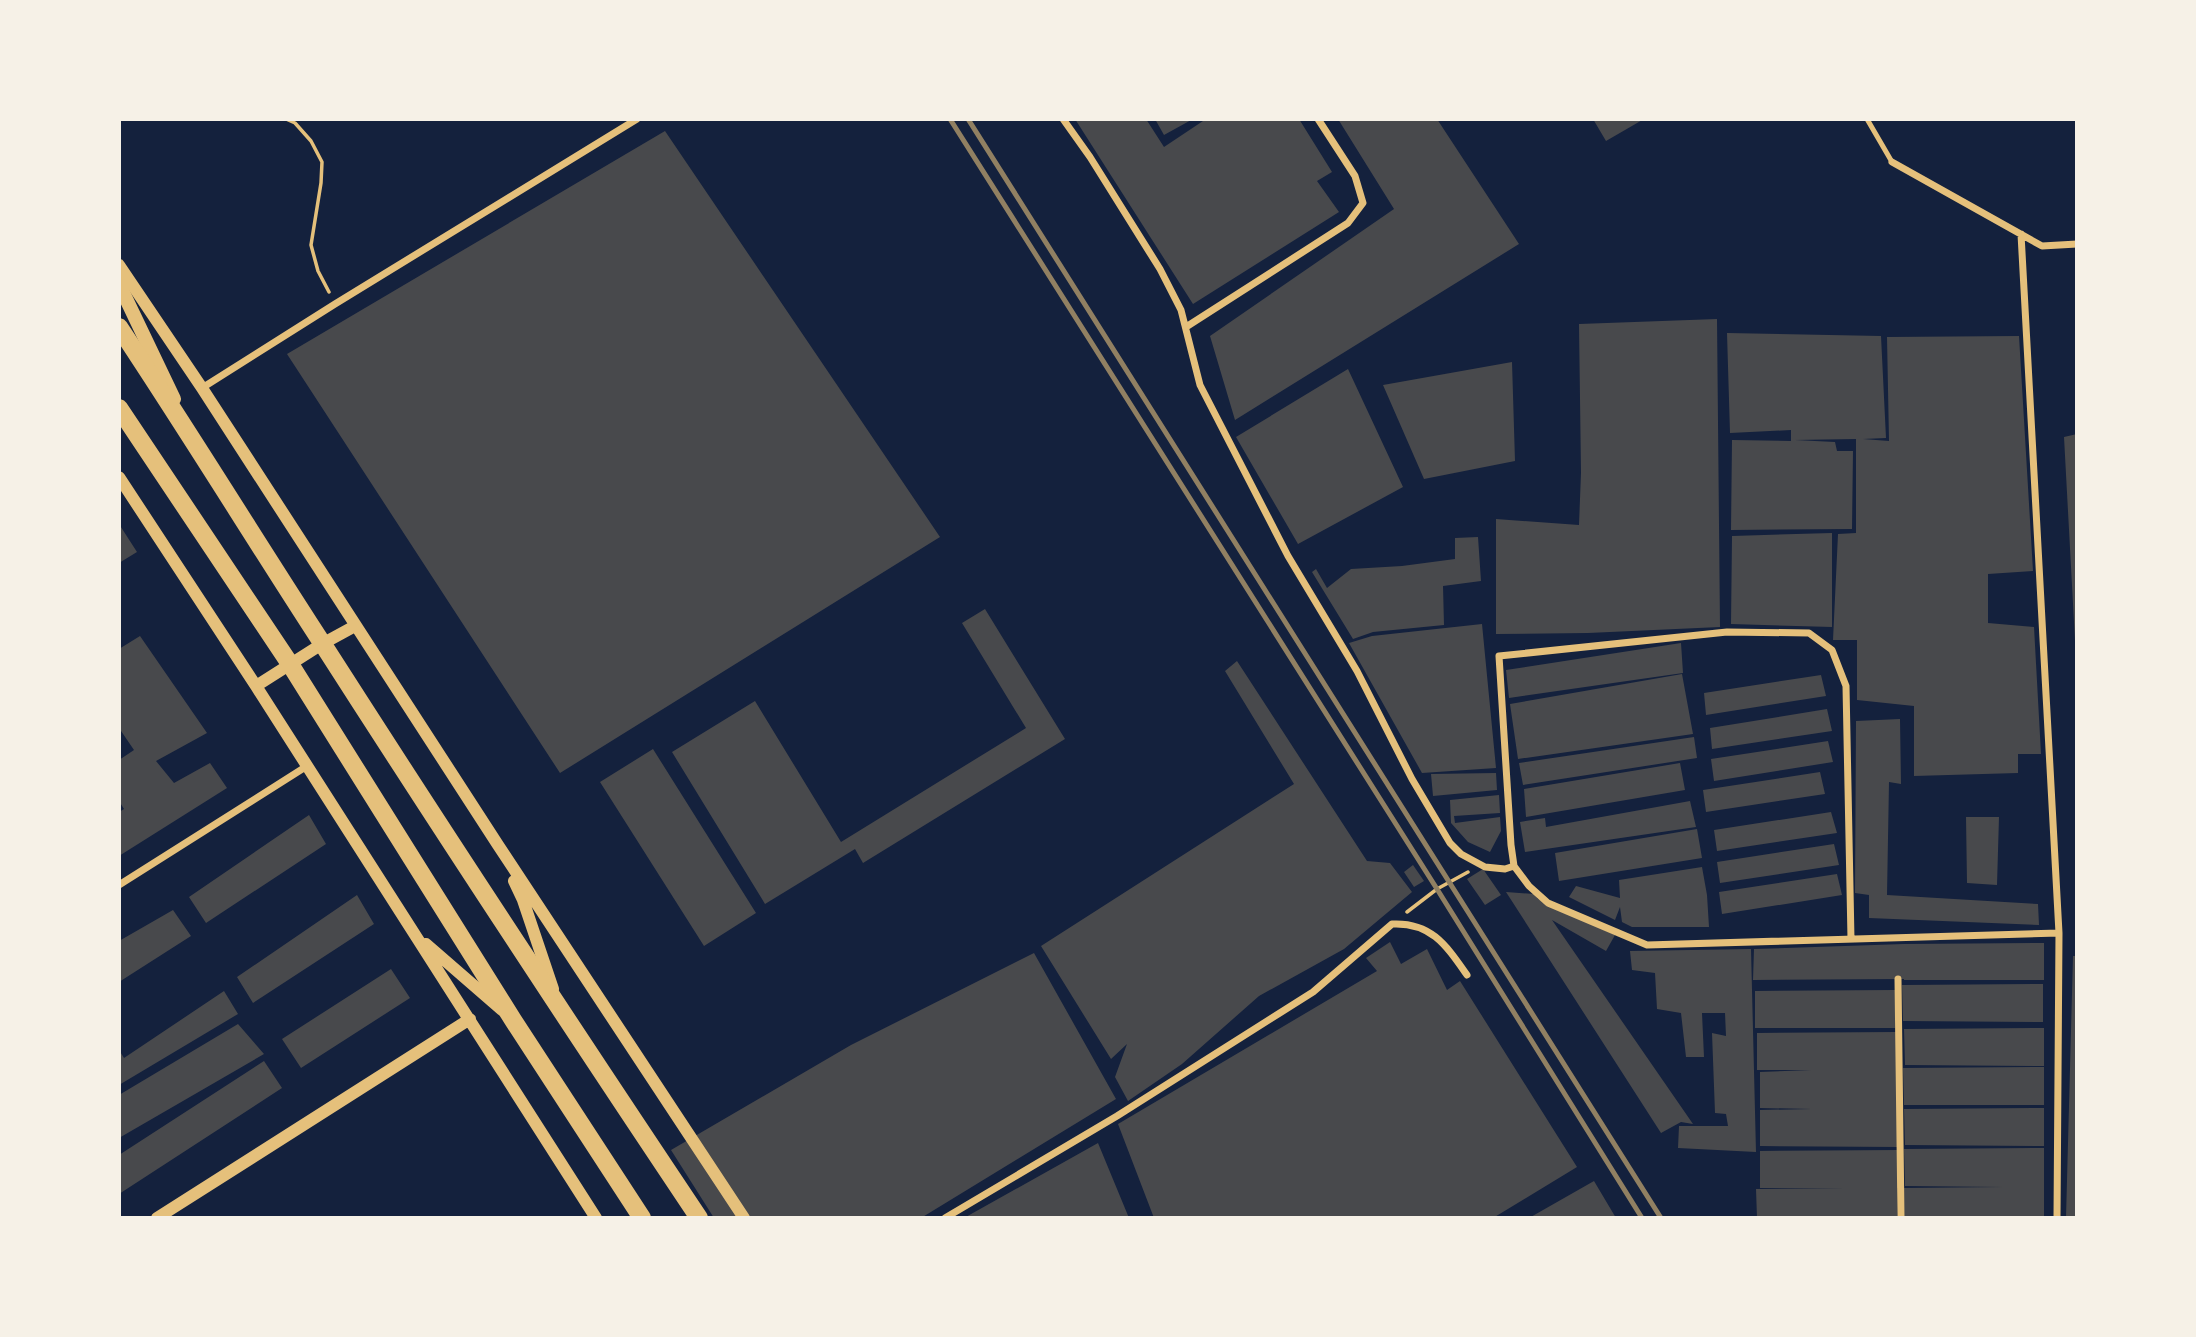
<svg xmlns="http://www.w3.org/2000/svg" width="2196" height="1337" font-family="'Roboto Serif',serif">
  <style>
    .building { fill: #48494c }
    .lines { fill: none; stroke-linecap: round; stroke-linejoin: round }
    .path { stroke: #e5c07b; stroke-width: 3.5 }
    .service { stroke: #e5c07b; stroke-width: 5 }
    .minor { stroke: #e5c07b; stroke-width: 7 }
    .tertiary { stroke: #e5c07b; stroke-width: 12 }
    .secondary { stroke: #e5c07b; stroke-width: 14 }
    .primary { stroke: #e5c07b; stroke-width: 18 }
    .rail { stroke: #918062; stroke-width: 5 }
  </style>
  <rect width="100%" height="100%" fill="#14213d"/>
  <path class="building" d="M1075,119H1146L1164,147L1206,119H1299L1332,172L1317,181L1339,212L1193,304Z
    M1155,119H1193L1164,135Z
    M1338,119H1437L1519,244L1235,420L1210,336L1394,209Z
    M1593,119H1644L1606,141Z
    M665,131L940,537L560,773L287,354Z
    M1717,319L1720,627L1588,633L1496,634V519L1579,525L1581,473L1579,324Z
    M1727,333L1881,336L1886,438L1863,439L1889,441L1887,337L2019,336L2033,571L1988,574V623L2034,627L2041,754H2018V773L1914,776V706L1857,700V640H1833L1838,534L1856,533V439L1795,440L1835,442L1837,451H1853L1852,529L1731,530L1732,440L1791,441V430L1730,433Z
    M1512,362L1515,461L1424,479L1383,385Z
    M1348,369L1403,487L1298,544L1236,437Z
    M2077,434V641H2075L2064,437Z
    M119,524L137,552L119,563Z
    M1832,533V627L1731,624L1732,536Z
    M1478,537L1481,581L1443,586L1444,625L1373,632L1353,639L1312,572L1316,569L1327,588L1351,569L1402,566L1455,559V538Z
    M985,609L1065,739L863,863L855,849L765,904L672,752L755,701L841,842L1026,728L962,623Z
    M1482,624L1496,768L1422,773L1349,643L1372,636Z
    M140,636L207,733L156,761L174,783L210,763L227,788L119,856V812L124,809L119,801V760L134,750L119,728V649Z
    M1681,643L1683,673L1509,698L1506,670Z
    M1237,661L1367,861L1390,863L1412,892L1344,949L1259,996L1182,1064L1128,1101L1115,1077L1127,1044L1111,1059L1041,946L1294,784L1225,671Z
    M1682,674L1693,734L1518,759L1510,704Z
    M1821,675L1826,696L1706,715L1704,693Z
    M1827,709L1832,731L1712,749L1710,728Z
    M1900,719L1901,784L1889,782L1887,895L2038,904L2039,925L1869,918V895L1855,893L1856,721Z
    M1694,737L1697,758L1523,785L1519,763Z
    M1828,741L1833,762L1714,781L1711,759Z
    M653,749L756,913L704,946L600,782Z
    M1680,763L1685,790L1526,817L1524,789Z
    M1820,772L1825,794L1706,812L1703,790Z
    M1496,773L1497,790L1433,796L1431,774Z
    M1499,795L1500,813L1454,816L1455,823L1500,817L1501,831L1490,852L1468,842L1451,823L1450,800Z
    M1690,801L1696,827L1525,852L1520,822L1545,818L1546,827Z
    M1831,812L1837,833L1717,851L1714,830Z
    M309,815L326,844L206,923L189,897Z
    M1966,817H1999L1997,885L1967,883Z
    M1697,829L1702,858L1559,881L1555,853Z
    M1834,844L1839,865L1720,883L1717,862Z
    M1413,865L1424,881L1414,887L1404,872Z
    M1702,867L1707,895L1709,927H1632L1622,922L1620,907L1615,920L1569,897L1576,886L1620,898L1619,880Z
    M1483,869L1501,895L1485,905L1467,879Z
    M1837,874L1842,895L1722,914L1719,892Z
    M1506,892L1534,894L1538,899L1615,935L1606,951L1552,920L1693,1124L1681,1122L1661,1133Z
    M357,895L374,924L253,1003L237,977Z
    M173,910L191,936L119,982V941Z
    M1390,942L1401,964L1427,949L1447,990L1460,981L1577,1167L1493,1218H1154L1118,1124L1377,971L1366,958Z
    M2044,943V980H1904V979L1753,980L1754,949L1904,944Z
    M1751,949L1756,1152L1678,1148L1679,1126H1728L1726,1114L1715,1113L1712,1033L1726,1036L1725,1013H1702L1704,1057H1686L1681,1013L1657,1009L1655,973L1632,970L1630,951Z
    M1034,953L1116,1099L921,1218H714L671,1150L851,1045Z
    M2073,956H2077V1218H2066Z
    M391,969L410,998L301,1068L282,1039Z
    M2043,984V1022L1903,1021L1902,985Z
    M1895,990V1028H1755V991Z
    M224,991L238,1014L119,1085V1050L124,1058Z
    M238,1024L264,1054L119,1138V1095Z
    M2044,1028V1066L1905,1065L1904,1029Z
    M1897,1032L1900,1147L1760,1146V1110L1812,1109L1760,1108V1072L1811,1070H1757V1033Z
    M264,1061L282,1088L119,1194V1155Z
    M2044,1067V1105H1904L1903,1068Z
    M2044,1108V1146L1905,1145L1904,1109Z
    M1098,1143L1129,1218H964Z
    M2044,1148V1218H1904V1188L2002,1187L1905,1186L1904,1149Z
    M1900,1150V1188H1897V1218H1757L1756,1189H1845L1760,1188V1151Z
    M1594,1181L1616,1218H1529Z"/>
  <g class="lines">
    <path class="path" d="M286,119L295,123L311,141L322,162L321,183L311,245L318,271L329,292
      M1407,912L1437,889L1468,872"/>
    <path class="service" d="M1867,119L1892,162"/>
    <path class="minor" d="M1063,119L1090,157L1160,269L1181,310L1200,385L1288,556L1357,671L1412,779L1450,843L1461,854L1485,867L1505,869L1514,866
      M1892,162L2042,246L2077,244
      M2021,234L2059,933L2057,1218
      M1186,327L1348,223L1363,203L1355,176L1318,119
      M202,388L335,304L637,119
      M119,885L307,766
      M1851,939L1846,686L1832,650L1809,633L1727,632L1499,656L1511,845L1514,866L1529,886L1548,903L1647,945L2059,933
      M1898,979L1901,1218
      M945,1218L1117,1116L1313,992L1392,924C1431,922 1446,945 1467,975"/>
    <path class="tertiary" d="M119,265L202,388L498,845L744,1218
      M119,477L256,686L596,1218
      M256,686L322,644L355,626
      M514,881L523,900L553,989
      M426,944L502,1010
      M157,1218L470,1019"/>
    <path class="secondary" d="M119,284L174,399"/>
    <path class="primary" d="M119,327C189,432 255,540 324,646C447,838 572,1028 699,1218
      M119,408L290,664L513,1020L642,1218"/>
    <path class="rail" d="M950,119L1437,889L1642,1218
      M968,119L1661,1218"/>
  </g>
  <rect width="2196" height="1337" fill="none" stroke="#f6f1e7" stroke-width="242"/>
</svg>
